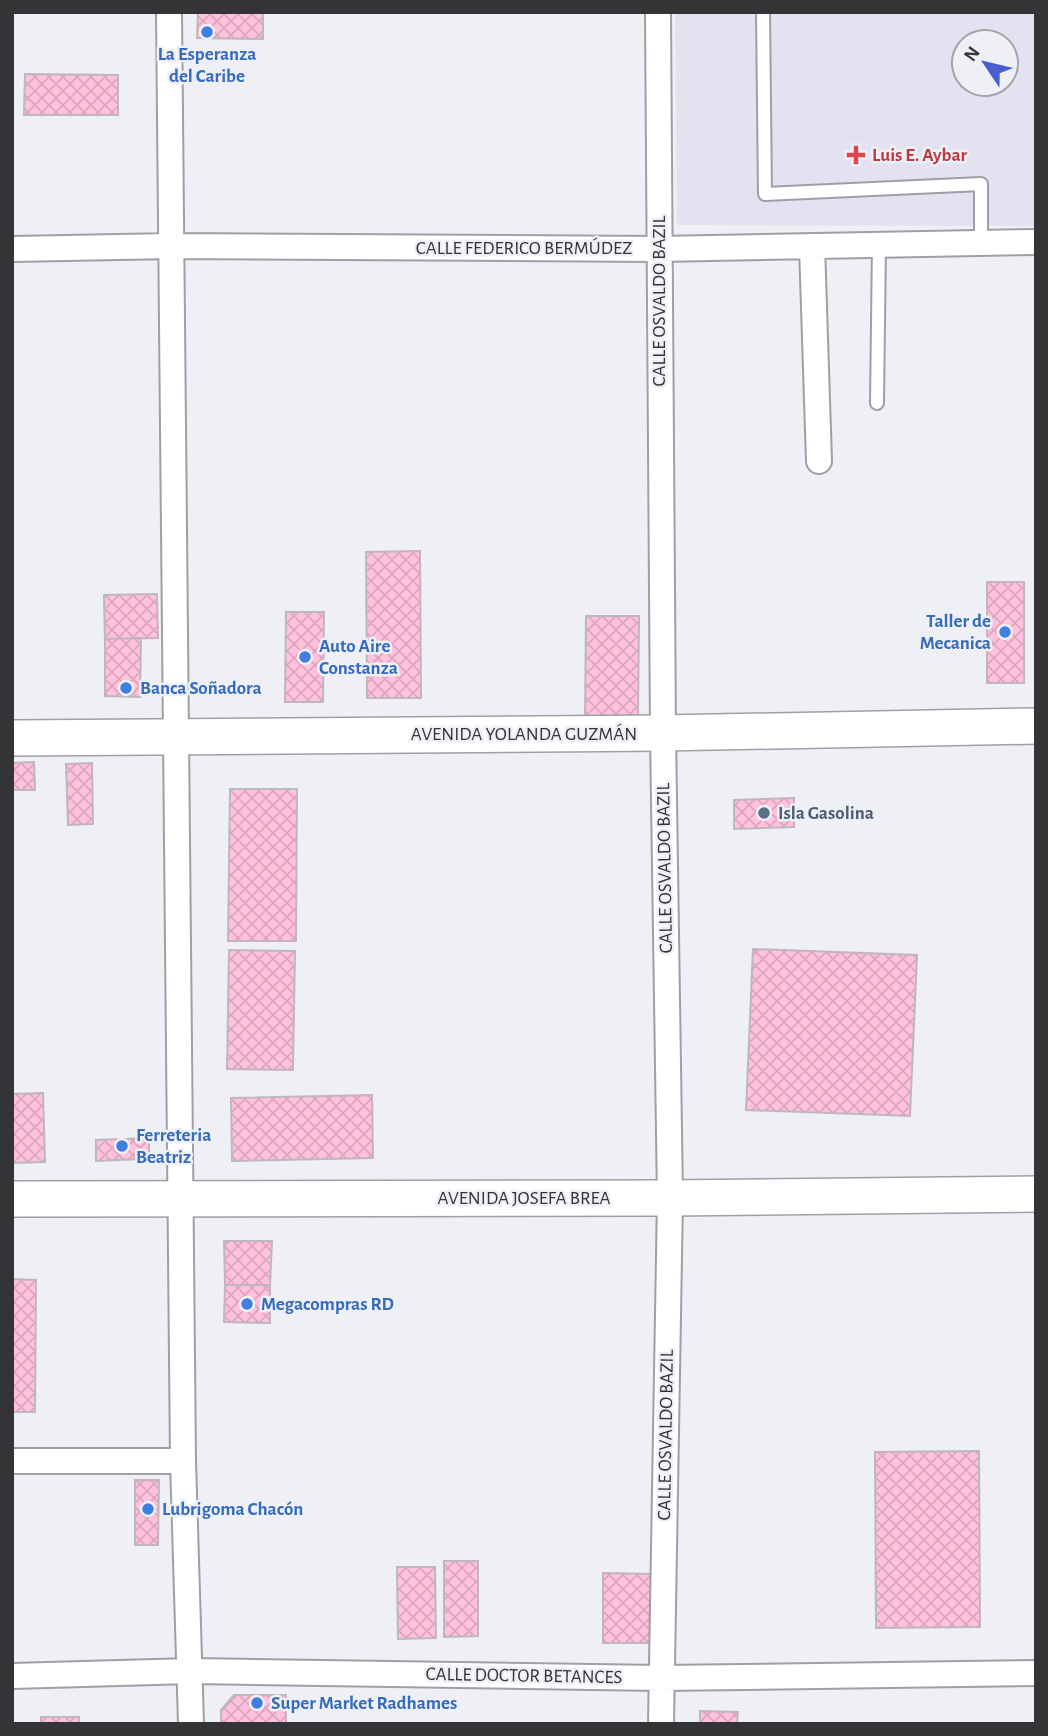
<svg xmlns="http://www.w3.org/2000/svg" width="1048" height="1736" font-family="'Alegreya Sans',sans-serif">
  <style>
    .built { fill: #e2e2f1; fill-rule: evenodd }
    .building { fill: url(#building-cross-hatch); stroke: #bfb7ba; stroke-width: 2 }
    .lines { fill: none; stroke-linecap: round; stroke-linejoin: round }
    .service-casing { stroke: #9f9fa6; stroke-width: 16 }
    .minor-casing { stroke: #9f9fa6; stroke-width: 28 }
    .secondary-casing { stroke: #9f9fa6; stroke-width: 38 }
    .service { stroke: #fff; stroke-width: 12 }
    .minor { stroke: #fff; stroke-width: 24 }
    .secondary { stroke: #fff; stroke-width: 35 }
    .shop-dot { fill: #3f7fe0; stroke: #efeff6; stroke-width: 2.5 }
    .health-dot { fill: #e0444e; stroke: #efeff6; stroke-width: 2.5 }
    .service-dot { fill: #5c6f8a; stroke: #efeff6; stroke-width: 2.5 }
    .labels { text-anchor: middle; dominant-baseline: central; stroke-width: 5; stroke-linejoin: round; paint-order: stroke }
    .shop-label { font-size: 19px; font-weight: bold; fill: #366cbe; stroke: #efeff6; text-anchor: start }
    .health-label { font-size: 19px; font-weight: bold; fill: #be3a42; stroke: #efeff6; text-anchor: start }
    .street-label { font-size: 19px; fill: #343436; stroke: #efeff6 }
    .service-label { font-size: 19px; font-weight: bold; fill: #4e5e75; stroke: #efeff6; text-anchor: start }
  </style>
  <defs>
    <pattern id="building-cross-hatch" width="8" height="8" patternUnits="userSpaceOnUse" patternTransform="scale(1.75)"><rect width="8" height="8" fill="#ffc1dd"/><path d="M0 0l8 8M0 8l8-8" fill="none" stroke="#dba6be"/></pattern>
  </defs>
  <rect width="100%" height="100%" fill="#efeff6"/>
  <path class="built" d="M675,12H1036V226L677,225ZM964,42H1006V84H964Z"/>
  <path class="building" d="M198,12H263V39L197,38Z
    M25,74L118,75V115H24Z
    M420,551L421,698H367L366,552Z
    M987,582H1024V683H987Z
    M157,594L158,638L105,639L104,595Z
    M286,612H324L323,702H285Z
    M586,616H639L638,716H585Z
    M141,638L140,697L105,696V639Z
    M34,762L35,790H12V763Z
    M92,763L93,824L68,825L66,764Z
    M230,789H297L296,941H228Z
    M794,798V827L734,829V800Z
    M753,949L917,955L910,1116L746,1110Z
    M229,950L295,951L293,1070L227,1069Z
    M43,1093L45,1162L12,1163V1094Z
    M372,1095L373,1158L232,1161L231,1098Z
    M149,1138V1152L142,1159L96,1161V1140Z
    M224,1241H272L270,1285H225Z
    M12,1279L36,1280L35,1412H12Z
    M225,1285H270V1323L224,1322Z
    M979,1451L980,1627L876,1628L875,1452Z
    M135,1480H159L158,1545H135Z
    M444,1561H478V1636L444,1637Z
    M397,1567H435L436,1638L398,1639Z
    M603,1573L653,1574V1643H603Z
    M234,1695H286V1724H221V1710Z
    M700,1711L738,1712L737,1724H700Z
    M41,1717H79V1724H41Z"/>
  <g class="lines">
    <g class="service-casing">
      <path id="service" d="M763,12L765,194L981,184V243
        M877,403L879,244"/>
    </g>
    <g class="minor-casing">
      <path id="minor" d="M169,12L183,1461L191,1724
        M658,12L663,733L670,1198L661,1724
        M812,246L819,461
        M12,249L172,246L659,249L1036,242
        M12,1461H183
        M12,1676L191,1671L661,1678L1036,1673"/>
    </g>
    <g class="secondary-casing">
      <path id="secondary" d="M12,738L663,733L1036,726
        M12,1199L670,1198L1036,1194"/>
    </g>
    <use href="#service" class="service"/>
    <use href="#minor" class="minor"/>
    <use href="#secondary" class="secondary"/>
  </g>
  <g class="shop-dot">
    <circle cx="207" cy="32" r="7"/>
    <circle cx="1005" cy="632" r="7"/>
    <circle cx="305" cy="657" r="7"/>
    <circle cx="126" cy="688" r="7"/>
    <circle cx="122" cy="1146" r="7"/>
    <circle cx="247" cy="1304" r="7"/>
    <circle cx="148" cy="1509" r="7"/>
    <circle cx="257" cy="1703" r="7"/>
  </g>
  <path class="health-dot" d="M852.5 144.5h7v7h7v7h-7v7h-7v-7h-7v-7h7z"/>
  <circle class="service-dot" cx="764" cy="813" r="7"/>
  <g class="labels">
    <g class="shop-label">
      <text x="207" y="54" text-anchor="middle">La Esperanza<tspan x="207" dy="22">del Caribe</tspan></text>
      <text x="991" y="621" text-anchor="end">Taller de<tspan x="991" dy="22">Mecanica</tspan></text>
      <text x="319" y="646">Auto Aire<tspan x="319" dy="22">Constanza</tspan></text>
      <text x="140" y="688">Banca Soñadora</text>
      <text x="136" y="1135">Ferreteria<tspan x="136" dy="22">Beatriz</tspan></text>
      <text x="261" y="1304">Megacompras RD</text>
      <text x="162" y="1509">Lubrigoma Chacón</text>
      <text x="271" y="1703">Super Market Radhames</text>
    </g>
    <g class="health-label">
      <text x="872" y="155">Luis E. Aybar</text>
    </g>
    <g class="street-label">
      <text x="524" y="248">CALLE FEDERICO BERMÚDEZ</text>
      <text transform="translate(659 301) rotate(-90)">CALLE OSVALDO BAZIL</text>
      <text x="524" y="734">AVENIDA YOLANDA GUZMÁN</text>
      <text transform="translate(665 868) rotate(-91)">CALLE OSVALDO BAZIL</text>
      <text x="524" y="1198">AVENIDA JOSEFA BREA</text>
      <text transform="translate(666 1435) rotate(-89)">CALLE OSVALDO BAZIL</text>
      <text transform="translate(524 1676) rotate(1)">CALLE DOCTOR BETANCES</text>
    </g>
    <g class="service-label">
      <text x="778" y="813">Isla Gasolina</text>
    </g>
  </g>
  <rect width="1048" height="1736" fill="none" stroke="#343436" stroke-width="28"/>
  <g transform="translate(985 63) rotate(305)"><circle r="33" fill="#efeff6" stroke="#a4a4a9" stroke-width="2"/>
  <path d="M0-5L12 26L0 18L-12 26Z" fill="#4b5dd2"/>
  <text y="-10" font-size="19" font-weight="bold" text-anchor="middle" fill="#343436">N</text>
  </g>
</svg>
